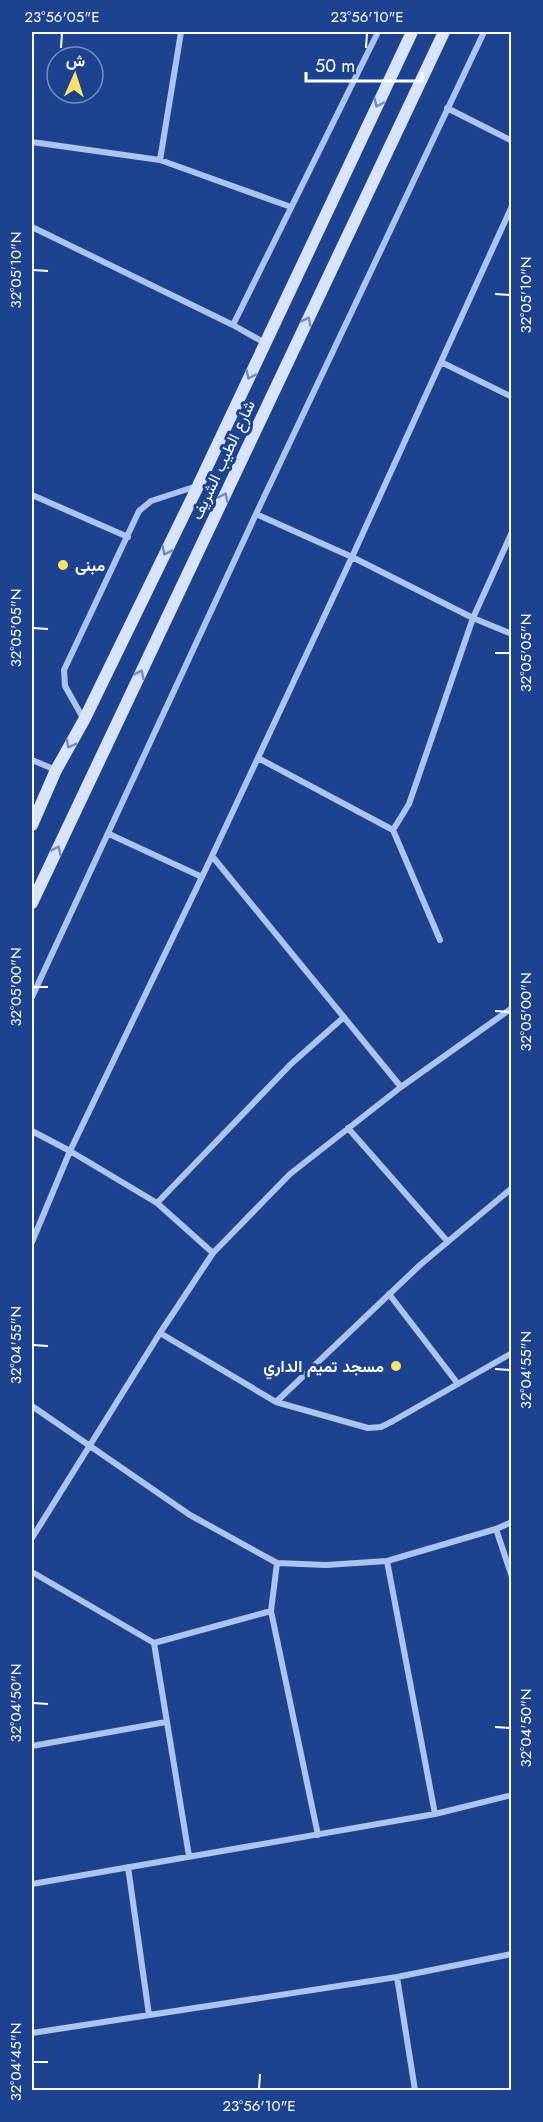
<svg xmlns="http://www.w3.org/2000/svg" width="543" height="2122" font-family="Jost,Vazirmatn,sans-serif">
  <style>
    .lines { fill: none; stroke-linecap: round; stroke-linejoin: round }
    .street { stroke: #acc3ee; stroke-width: 6 }
    .secondary { stroke: #d9e4fa; stroke-width: 12 }
    .oneway { stroke: #728bc0 }
    .ticks { fill: none; stroke: #fff; stroke-width: 2 }
    .poi-dot { fill: #fde26a; stroke: #1d4390; stroke-width: 2 }
    .labels { text-anchor: middle; dominant-baseline: central; stroke-width: 6; stroke-linejoin: round; paint-order: stroke }
    .street-label { font-size: 16px; fill: #fff; stroke: #1d4390 }
    .poi-label { font-size: 16px; font-weight: bold; fill: #fff; stroke: #1d4390; text-anchor: start }
    .neatline { fill: none; stroke: #fff; stroke-width: 2 }
    .ticks-label { font-size: 15px; text-anchor: middle; fill: #fff }
  </style>
  <rect width="100%" height="100%" fill="#1d4390"/>
  <g class="lines">
    <path class="street" d="M447,108L512,141
      M32,142L160,160L291,207
      M160,160L181,32
      M32,227L233,325L265,343
      M233,325L378,32
      M441,362L512,397
      M32,495L128,537
      M256,514L352,557L473,618L512,634
      M83,718L65,686L64,670L139,511L151,501L197,486
      M258,758L393,830L440,940
      M32,760L56,770
      M393,830L409,804L473,618L512,532
      M109,834L202,877
      M212,856L401,1087
      M32,997L256,514L484,32
      M348,1128L448,1242
      M32,1131L70,1151L157,1203L213,1253
      M157,1203L291,1064L344,1017
      M32,1242L70,1151L212,856L352,557L512,206
      M389,1294L458,1384
      M160,1333L276,1402L368,1428L381,1427L393,1421L512,1353
      M276,1402L420,1265L512,1188
      M32,1406L190,1515L277,1563L326,1565L387,1561L496,1529L512,1522
      M496,1529L512,1577
      M32,1538L160,1333L213,1253L290,1174L401,1087L512,1008
      M387,1561L435,1814
      M277,1563L271,1611L318,1835
      M32,1572L154,1643L189,1856
      M154,1643L271,1611
      M32,1746L166,1722
      M128,1867L149,2015
      M32,1884L435,1814L512,1795
      M397,1977L415,2090
      M32,2033L397,1977L512,1954"/>
    <path class="secondary" d="M32,825L56,770L84,720L198,486L412,32
      M32,903L444,32"/>
  </g>
  <defs><path id="oneway-chevron" d="M-2-3.5L2.5 0L-2 3.5" fill="none" stroke-width="1.6" stroke-linecap="round" stroke-linejoin="round" transform="scale(1.5)"/></defs>
  <g class="oneway">
    <use href="#oneway-chevron" transform="translate(378 103) rotate(115)"/>
    <use href="#oneway-chevron" transform="translate(307 321) rotate(-65)"/>
    <use href="#oneway-chevron" transform="translate(250 375) rotate(115)"/>
    <use href="#oneway-chevron" transform="translate(224 497) rotate(-65)"/>
    <use href="#oneway-chevron" transform="translate(166 551) rotate(116)"/>
    <use href="#oneway-chevron" transform="translate(140 674) rotate(-65)"/>
    <use href="#oneway-chevron" transform="translate(70 744) rotate(118)"/>
    <use href="#oneway-chevron" transform="translate(57 850) rotate(-65)"/>
  </g>
  <path class="ticks" d="M61,48L62,33M366,48L367,33M33,270L48,271M495,294L510,295M33,628L48,629M495,653H510M33,987H48M495,1011L510,1012M33,1345L48,1346M495,1369L510,1370M33,1703L48,1704M495,1727L510,1728M33,2062H48M259,2089L260,2074"/>
  <g class="poi-dot">
    <circle cx="63" cy="565" r="6"/>
    <circle cx="396" cy="1366" r="6"/>
  </g>
  <g class="labels">
    <g class="street-label">
      <text transform="translate(223 460) rotate(-65)">شارع الطيب الشريف</text>
    </g>
    <g class="poi-label">
      <text x="75" y="565">مبنى</text>
      <text x="384" y="1366" text-anchor="end">مسجد تميم الداري</text>
    </g>
  </g>
  <rect width="543" height="2122" fill="none" stroke="#1d4390" stroke-width="66"/>
  <g transform="translate(75 75) rotate(3)"><circle r="28" fill="#1d4390" stroke="#778ebc" stroke-width="1.5"/>
  <path d="M0-4.5L10 22L0 15L-10 22Z" fill="#fde26a"/>
  <text y="-9" font-size="16" font-weight="bold" text-anchor="middle" fill="#ffffff">ش</text>
  </g>
  <path d="M306 72v9h116v-9" fill="none" stroke="#ffffff" stroke-width="3"/>
  <text x="315" y="72" font-size="18" fill="#ffffff" stroke="#1d4390" stroke-width="4.5" paint-order="stroke">50 m</text>
  <rect x="33" y="33" width="477" height="2056" class="neatline"/>
  <g class="ticks-label">
    <text x="62" y="22">23°56'05"E</text>
    <text x="367" y="22">23°56'10"E</text>
    <text transform="translate(16 270) rotate(-90)" y="5">32°05'10"N</text>
    <text transform="translate(526 295) rotate(-90)" y="5">32°05'10"N</text>
    <text transform="translate(16 628) rotate(-90)" y="5">32°05'05"N</text>
    <text transform="translate(526 653) rotate(-90)" y="5">32°05'05"N</text>
    <text transform="translate(16 987) rotate(-90)" y="5">32°05'00"N</text>
    <text transform="translate(526 1012) rotate(-90)" y="5">32°05'00"N</text>
    <text transform="translate(16 1345) rotate(-90)" y="5">32°04'55"N</text>
    <text transform="translate(526 1370) rotate(-90)" y="5">32°04'55"N</text>
    <text transform="translate(16 1703) rotate(-90)" y="5">32°04'50"N</text>
    <text transform="translate(526 1728) rotate(-90)" y="5">32°04'50"N</text>
    <text transform="translate(16 2062) rotate(-90)" y="5">32°04'45"N</text>
    <text x="259" y="2111">23°56'10"E</text>
  </g>
</svg>
